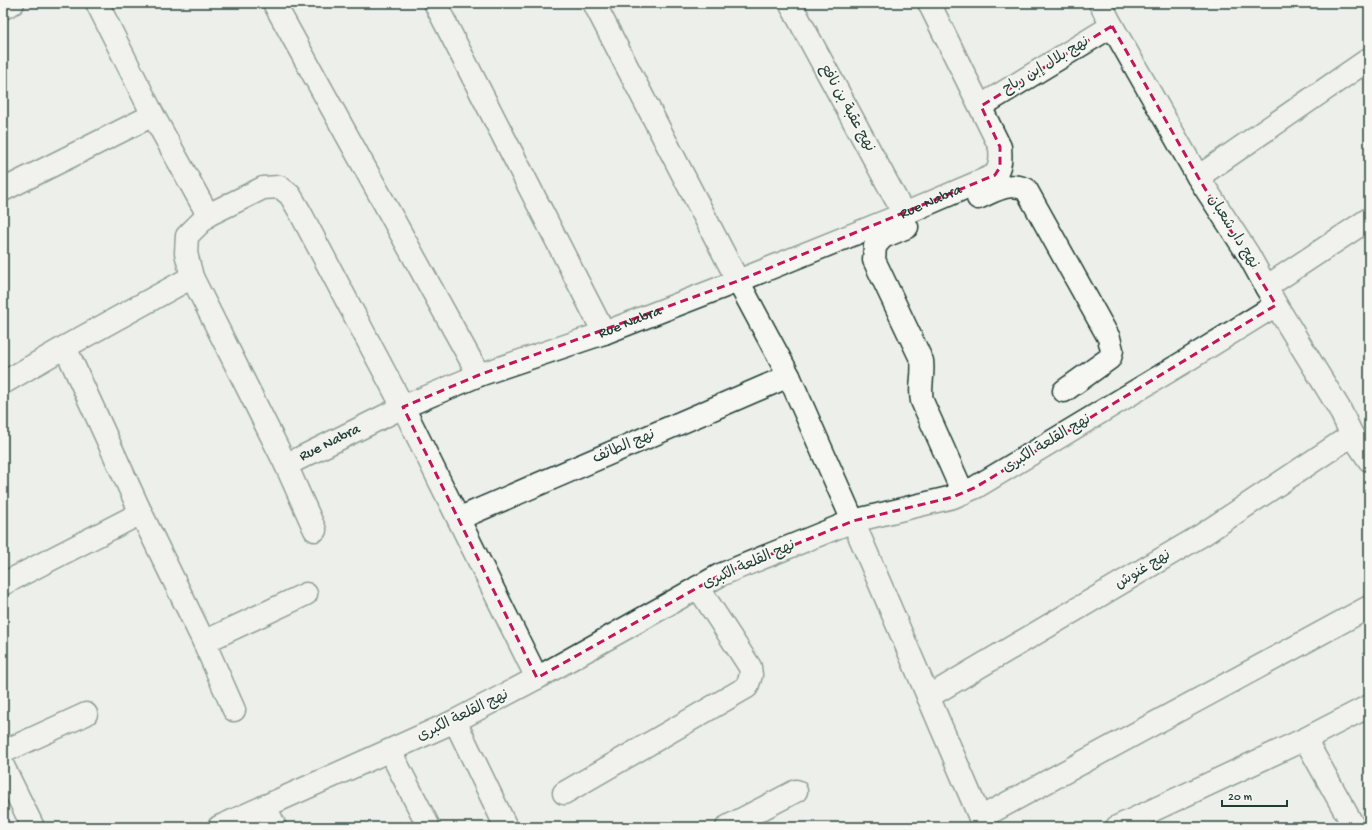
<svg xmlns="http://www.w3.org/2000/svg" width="1372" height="830" font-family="'Gochi Hand','Playpen Sans Arabic',sans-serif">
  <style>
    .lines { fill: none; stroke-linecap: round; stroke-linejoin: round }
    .minor-casing { stroke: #1f3d34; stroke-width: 25 }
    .minor { stroke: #f6f6f2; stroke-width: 22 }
    .marked { fill: none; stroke: #c2185b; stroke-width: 3; stroke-dasharray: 8 5; stroke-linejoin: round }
    .labels { text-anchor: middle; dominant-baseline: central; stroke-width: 3.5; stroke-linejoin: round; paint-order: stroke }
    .street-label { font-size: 15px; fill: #1f3d34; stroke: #f6f6f2 }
  </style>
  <rect width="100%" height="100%" fill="#edefea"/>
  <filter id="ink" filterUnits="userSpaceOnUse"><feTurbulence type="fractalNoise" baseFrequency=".025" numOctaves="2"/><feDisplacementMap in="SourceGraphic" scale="8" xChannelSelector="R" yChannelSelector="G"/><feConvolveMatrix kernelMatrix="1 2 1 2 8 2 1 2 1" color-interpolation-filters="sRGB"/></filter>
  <g filter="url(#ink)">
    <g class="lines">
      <g class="minor-casing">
        <g id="minor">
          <path d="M97,3L153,115L208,215"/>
          <path d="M274,3L479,375"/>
          <path d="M435,3L604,333"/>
          <path d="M594,3L738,281L789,376L853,521L984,827"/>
          <path d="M790,3L904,214"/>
          <path d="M1100,3L1112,26L1198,177L1248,254L1276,305L1339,408L1352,435L1369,460"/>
          <path d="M3,8L13,3"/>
          <path d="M981,106L1112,26"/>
          <path d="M1198,177L1369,59"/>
          <path d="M3,190L153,115"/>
          <path d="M978,198C997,190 1006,182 1026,189L1109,338L1112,350L1110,358L1064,391"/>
          <path d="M907,227L883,237L875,246L874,260L922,361C924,375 919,387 922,401L963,493"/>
          <path d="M1266,287L1369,219"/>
          <path d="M65,347L141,513L204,642L234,710"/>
          <path d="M3,383L65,347L192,277"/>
          <path id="s1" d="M286,465L403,407L479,375L604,333L738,281L904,214L995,175C1001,165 1001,159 1000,147L929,3"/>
          <path d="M460,518L789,376"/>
          <path d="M315,530L286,465L192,277L186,253L187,236L208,215L263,188L280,187L290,195L300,212L403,407L537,678"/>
          <path d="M3,584L141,513"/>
          <path d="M204,642L306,594"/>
          <path d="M928,697L1202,535L1352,435"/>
          <path d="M455,721L506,827"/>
          <path d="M1305,739L1354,827"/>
          <path d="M390,751L429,827"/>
          <path d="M3,752L86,714"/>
          <path d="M3,766L33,827"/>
          <path d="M564,793L747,687L751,675L750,667L698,587"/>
          <path d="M265,806L275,827"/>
          <path d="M980,818L1369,607"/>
          <path d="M219,827L455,721L537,678L720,575L853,521L953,497L976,487L1184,362L1276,305"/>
          <path d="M727,827L796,791"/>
          <path d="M1117,827L1305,739L1369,706"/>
        </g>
      </g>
      <use href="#minor" class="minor"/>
    </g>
  </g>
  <path d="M0 0H1372V830H0ZM1112,26L1198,177L1276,305L976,487L953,497L853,521L720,575L537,678L403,407L479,375L738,281L995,175L1000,167V147L981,106Z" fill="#edefea" fill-opacity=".55" fill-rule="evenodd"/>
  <path class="marked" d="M1112,26L1198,177L1276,305L976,487L953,497L853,521L720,575L537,678L403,407L479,375L738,281L995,175L1000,167V147L981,106Z"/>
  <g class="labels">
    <g class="street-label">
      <text transform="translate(1046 66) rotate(-31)">نهج بلال إبن رباح</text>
      <text transform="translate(847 108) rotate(61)">نهج عقبة بن نافع</text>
      <text stroke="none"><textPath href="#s1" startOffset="697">Rue Nabra</textPath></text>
      <text transform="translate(1233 232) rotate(58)">نهج دار شعبان</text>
      <text stroke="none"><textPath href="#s1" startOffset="373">Rue Nabra</textPath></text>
      <text stroke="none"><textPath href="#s1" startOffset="49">Rue Nabra</textPath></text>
      <text transform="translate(1047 444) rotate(-31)">نهج القلعة الكبرى</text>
      <text transform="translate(624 447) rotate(-23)">نهج الطائف</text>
      <text transform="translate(749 565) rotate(-24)">نهج القلعة الكبرى</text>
      <text transform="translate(1143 570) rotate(-31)">نهج غنوش</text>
      <text transform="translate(463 716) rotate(-26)">نهج القلعة الكبرى</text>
    </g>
  </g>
  <rect width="1372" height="830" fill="none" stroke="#f6f6f2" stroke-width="16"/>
  <rect x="8" y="8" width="1356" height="814" fill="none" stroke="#1f3d34" stroke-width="1.5" filter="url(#ink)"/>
  <path d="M1222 800v6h65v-6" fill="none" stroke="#1f3d34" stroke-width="2"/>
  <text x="1228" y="800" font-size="12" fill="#1f3d34" stroke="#f6f6f2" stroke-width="3" paint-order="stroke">20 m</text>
</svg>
